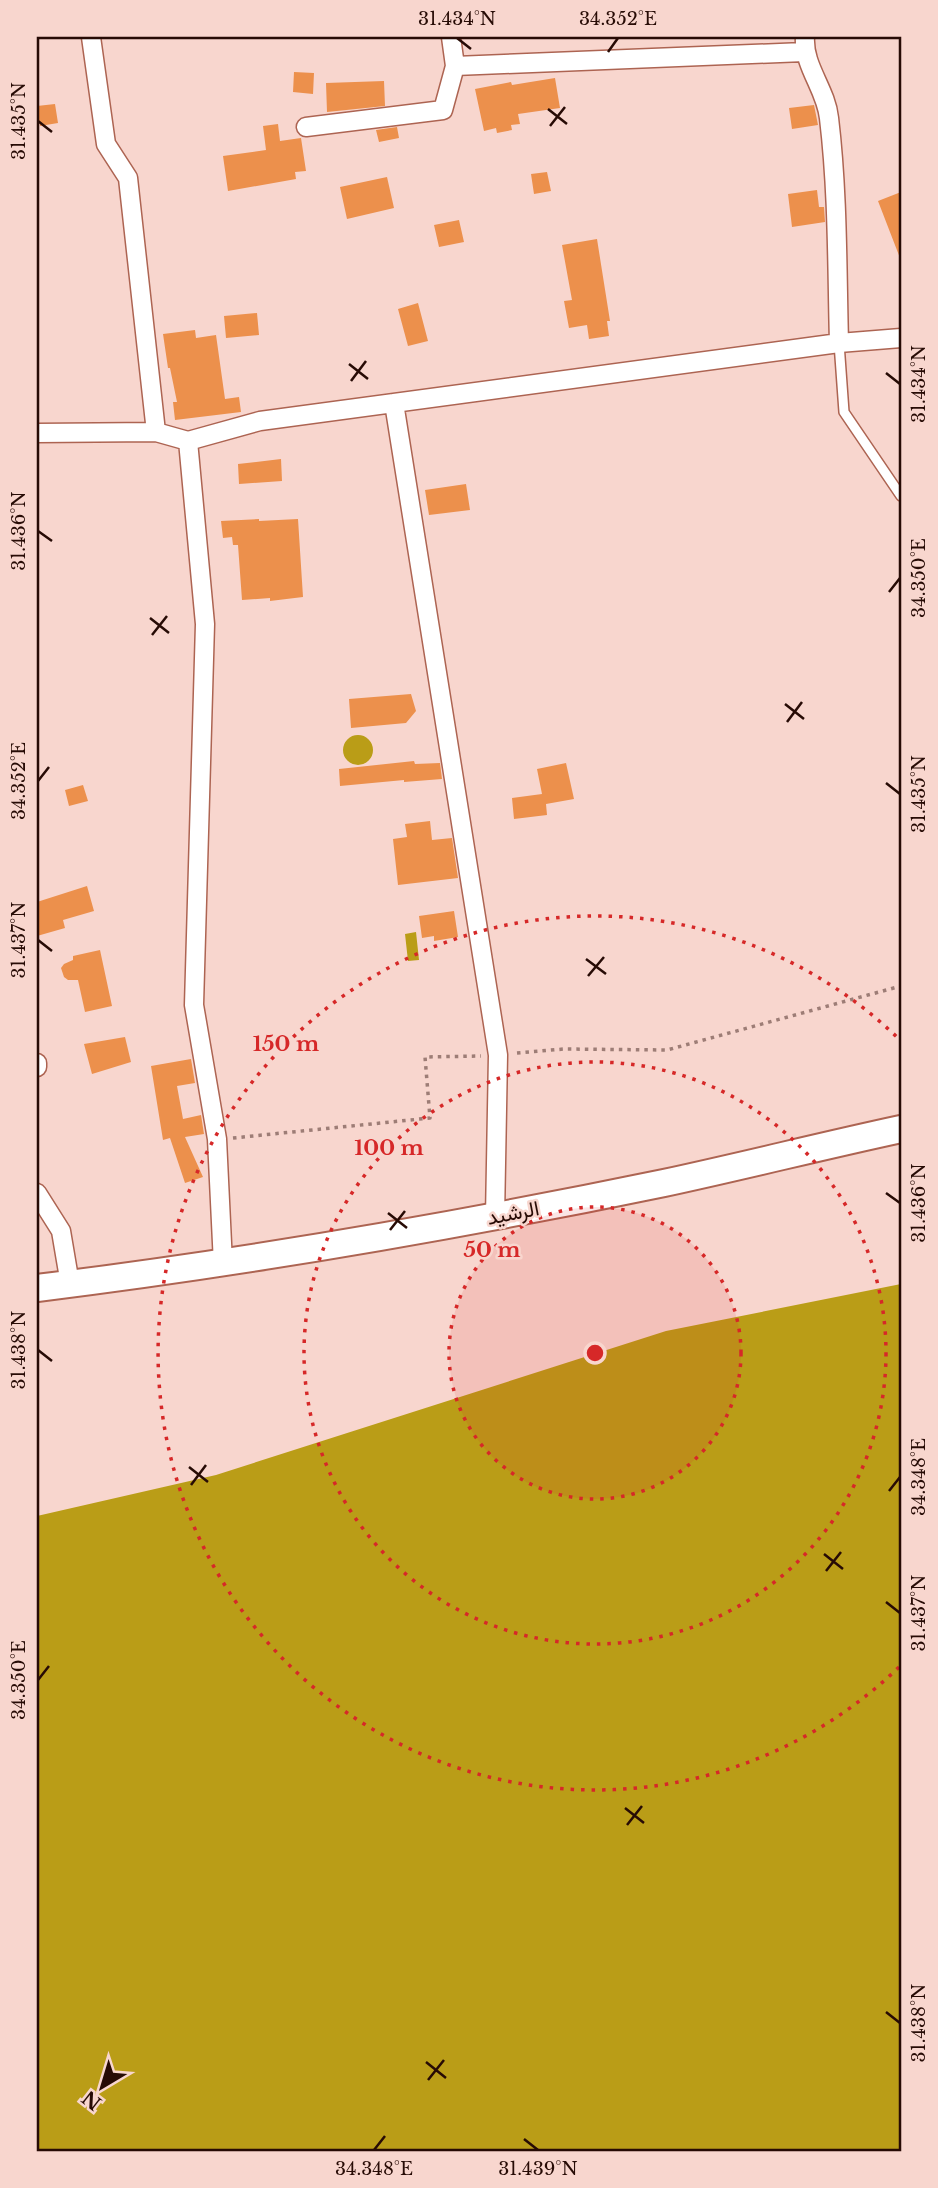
<svg xmlns="http://www.w3.org/2000/svg" width="938" height="2188" font-family="'Libre Baskerville',Vazirmatn,serif">
  <style>
    .water { fill: #ba9d17 }
    .building { fill: #ec904c }
    .lines { fill: none; stroke-linecap: round; stroke-linejoin: round }
    .service-casing { stroke: #ad6452; stroke-width: 12 }
    .minor-casing { stroke: #ad6452; stroke-width: 21 }
    .secondary-casing { stroke: #ad6452; stroke-width: 30 }
    .path { stroke: #9d7d76; stroke-width: 3.5; stroke-dasharray: 3.5 5; stroke-linecap: butt }
    .service { stroke: #fff; stroke-width: 9 }
    .minor { stroke: #fff; stroke-width: 18 }
    .secondary { stroke: #fff; stroke-width: 26 }
    .ticks { fill: none; stroke: #270b05; stroke-width: 2.5 }
    .ring { fill: none; stroke: #d62828; stroke-width: 3.5; stroke-dasharray: 3.5 7 }
    .labels { text-anchor: middle; dominant-baseline: central; stroke-width: 5; stroke-linejoin: round; paint-order: stroke }
    .street-label { font-size: 21px; fill: #270b05; stroke: #f8d6ce }
    .centre { fill: #d62828; stroke: #f8d6ce; stroke-width: 3.5 }
    .ring-label { font-size: 21px; text-anchor: middle; font-weight: bold; fill: #d62828; stroke: #f8d6ce; stroke-width: 5; stroke-linejoin: round; paint-order: stroke }
    .neatline { fill: none; stroke: #270b05; stroke-width: 2.5 }
    .ticks-label { font-size: 18px; text-anchor: middle; fill: #270b05 }
  </style>
  <rect width="100%" height="100%" fill="#f8d6ce"/>
  <path class="water" d="M343 750a15 15 0 1 1 30 0a15 15 0 1 1-30 0Z
    M416,932L419,960L408,961L405,934Z
    M901,1284V2151H37V1516L216,1475L666,1331Z"/>
  <path class="building" d="M294,72L314,73L313,94L293,92Z
    M555,78L560,108L518,114L520,124L511,125L512,130L497,133L496,128L484,131L475,89L511,82L512,85Z
    M384,81L385,106L327,112L326,83Z
    M55,104L58,123L40,126L37,106Z
    M814,105L818,125L792,129L789,108Z
    M278,124L280,141L301,138L306,171L295,172L296,179L228,191L223,156L266,150L263,126Z
    M397,127L399,138L379,142L376,130Z
    M547,172L551,191L534,194L531,174Z
    M387,177L394,208L347,219L340,187Z
    M817,190L819,207H824L825,222L792,227L788,194Z
    M901,192V258H900L878,201Z
    M459,220L464,242L439,247L434,225Z
    M597,239L610,321H607L609,336L589,339L587,325L569,328L564,301L572,300L562,245Z
    M418,303L428,341L408,346L398,309Z
    M257,313L259,335L226,338L224,316Z
    M195,330L196,338L216,335L225,399L239,397L241,412L175,420L173,402H177L170,368H168L163,334Z
    M281,459L282,481L239,484L238,464Z
    M466,484L470,510L429,515L425,490Z
    M259,519V521L298,519L303,597L270,601V598L242,600L238,545H233L232,537L223,538L221,521Z
    M411,694L416,711L406,723L351,728L349,699Z
    M414,761L415,764L440,763L442,779L404,782V780L340,786L339,769Z
    M566,763L574,799L546,804L547,815L514,819L512,798L542,794L537,769Z
    M83,785L88,801L69,806L65,790Z
    M430,821L432,840L452,838L458,878L398,885L393,839L407,837L405,824Z
    M87,886L94,911L63,920L65,928L37,936V902Z
    M454,911L458,937L434,941V936L422,938L419,916Z
    M100,950L112,1006L85,1012L78,980H68L64,977L61,968L64,964L73,960V956Z
    M125,1037L131,1062L92,1074L84,1044Z
    M191,1059L195,1083L177,1086L183,1119L201,1115L204,1134L185,1137L203,1177L185,1183L170,1138L163,1140L151,1066Z"/>
  <g class="lines">
    <g class="service-casing">
      <path id="service" d="M839,343L844,412L901,496"/>
    </g>
    <g class="minor-casing">
      <path id="minor" d="M91,37L106,144L128,178L156,432
        M451,37L455,66
        M805,37C803,66 826,89 829,118C838,193 837,268 839,343
        M306,127L443,110L455,66L804,52
        M394,403L498,1055L495,1217
        M37,433L156,432L188,441L260,421L839,343L901,338
        M188,441L205,624L194,1005L217,1139L223,1264
        M37,1063V1067
        M37,1193L61,1231L70,1284"/>
    </g>
    <g class="secondary-casing">
      <path id="secondary" d="M37,1288C247,1262 456,1226 664,1183C743,1166 822,1146 901,1129"/>
    </g>
    <path class="path" d="M517,1053L564,1049L667,1050L901,986
      M233,1138L430,1118L425,1057L481,1056"/>
    <use href="#service" class="service"/>
    <use href="#minor" class="minor"/>
    <use href="#secondary" class="secondary"/>
  </g>
  <path class="ticks" d="M457,38L471,49M608,52L618,38M548,109L567,124M38,121L52,132M550,126L565,107M349,364L368,379M886,373L900,384M351,381L366,361M38,531L52,541M889,592L900,578M150,618L169,633M152,635L167,616M785,704L804,719M787,722L802,702M38,781L49,767M886,783L900,794M38,940L52,951M586,959L606,974M588,976L604,957M886,1193L900,1203M388,1213L407,1228M390,1230L405,1211M38,1350L52,1361M189,1467L208,1482M191,1485L206,1465M889,1491L900,1477M824,1554L843,1569M826,1571L841,1552M886,1602L900,1613M38,1680L49,1666M625,1808L644,1823M627,1825L642,1806M886,2012L900,2023M426,2062L446,2078M428,2080L444,2060M524,2139L538,2150M374,2150L385,2136"/>
  <circle cx="595" cy="1353" r="146" fill="#d62828" fill-opacity=".12"/>
  <g class="ring">
    <circle cx="595" cy="1353" r="146"/>
    <circle cx="595" cy="1353" r="291"/>
    <path d="M899 1667A437 437 0 1 1 899 1039"/>
  </g>
  <g class="labels">
    <g class="street-label">
      <text transform="translate(513 1213) rotate(-11)">الرشيد</text>
    </g>
  </g>
  <circle cx="595" cy="1353" r="10" class="centre"/>
  <g class="ring-label">
    <text x="286" y="1051">150 m</text>
    <text x="389" y="1155">100 m</text>
    <text x="492" y="1257">50 m</text>
  </g>
  <rect width="938" height="2188" fill="none" stroke="#f8d6ce" stroke-width="77"/>
  <g transform="translate(102 2087) rotate(218)" stroke="#f8d6ce" stroke-width="5" paint-order="stroke">
  <path d="M0-5L12 26L0 18L-12 26Z" fill="#270b05"/>
  <text y="-10" font-size="19" font-weight="bold" text-anchor="middle" fill="#270b05">N</text>
  </g>
  <rect x="38" y="38" width="862" height="2112" class="neatline"/>
  <g class="ticks-label">
    <text x="457" y="25">31.434°N</text>
    <text x="618" y="25">34.352°E</text>
    <text transform="translate(19 121) rotate(-90)" y="6">31.435°N</text>
    <text transform="translate(919 384) rotate(-90)" y="6">31.434°N</text>
    <text transform="translate(19 531) rotate(-90)" y="6">31.436°N</text>
    <text transform="translate(919 578) rotate(-90)" y="6">34.350°E</text>
    <text transform="translate(19 781) rotate(-90)" y="6">34.352°E</text>
    <text transform="translate(919 794) rotate(-90)" y="6">31.435°N</text>
    <text transform="translate(19 940) rotate(-90)" y="6">31.437°N</text>
    <text transform="translate(919 1203) rotate(-90)" y="6">31.436°N</text>
    <text transform="translate(19 1350) rotate(-90)" y="6">31.438°N</text>
    <text transform="translate(919 1477) rotate(-90)" y="6">34.348°E</text>
    <text transform="translate(919 1613) rotate(-90)" y="6">31.437°N</text>
    <text transform="translate(19 1680) rotate(-90)" y="6">34.350°E</text>
    <text transform="translate(919 2023) rotate(-90)" y="6">31.438°N</text>
    <text x="374" y="2175">34.348°E</text>
    <text x="538" y="2175">31.439°N</text>
  </g>
</svg>
